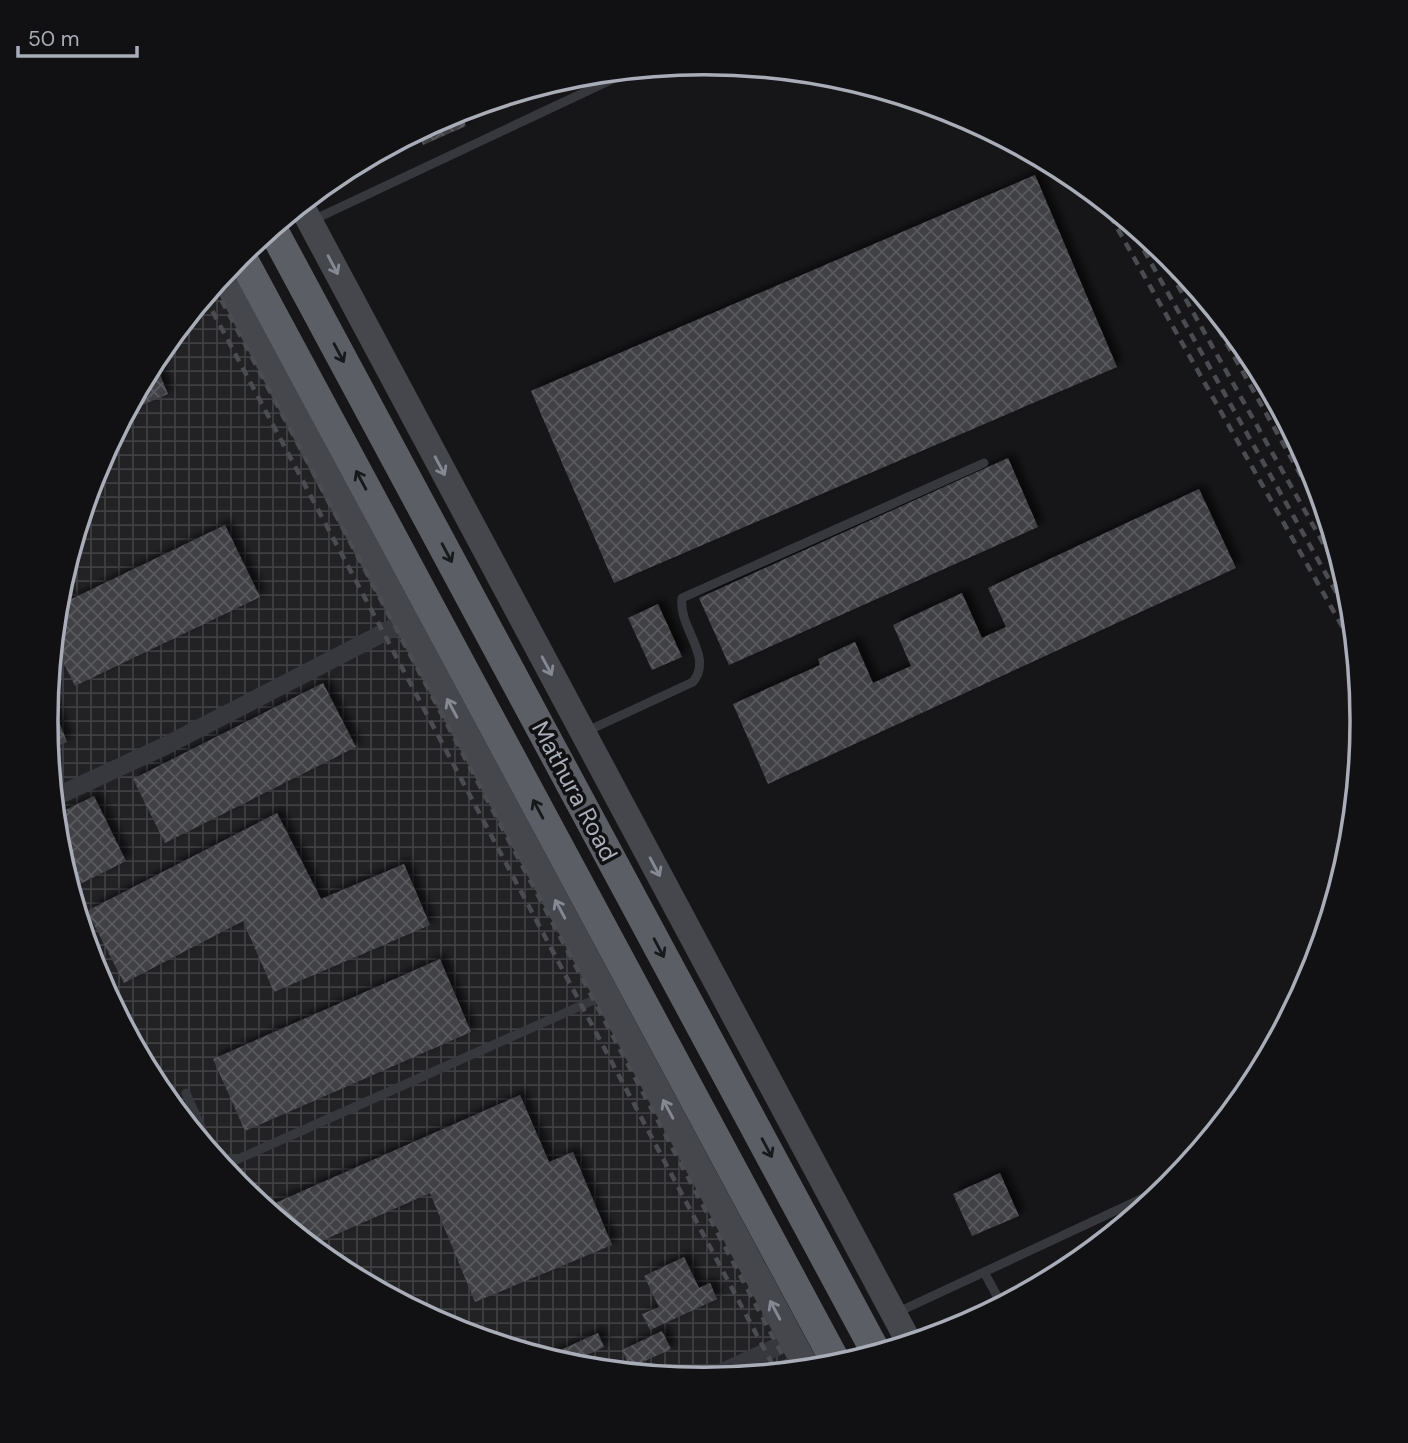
<svg xmlns="http://www.w3.org/2000/svg" width="1408" height="1443" font-family="'DM Sans',sans-serif">
  <style>
    .industrial { fill: url(#industrial-grid) }
    .building { fill: url(#building-cross-hatch); filter: url(#shadow) }
    .lines { fill: none; stroke-linecap: round; stroke-linejoin: round }
    .service { stroke: #37383d; stroke-width: 9 }
    .minor { stroke: #37383d; stroke-width: 18 }
    .secondary { stroke: #45474d; stroke-width: 26 }
    .trunk { stroke: #5b5e65; stroke-width: 30 }
    .rail { stroke: #4a4c52; stroke-width: 4.5; stroke-dasharray: 9 7; stroke-linecap: butt }
    .oneway { stroke: #858993 }
    .oneway2 { stroke: #18191b }
    .labels { text-anchor: middle; dominant-baseline: central; stroke-width: 7; stroke-linejoin: round; paint-order: stroke }
    .street-label { font-size: 24px; fill: #a8adb8; stroke: #111113 }
    .rim { fill: none; stroke: #a8adb8; stroke-width: 3.5 }
  </style>
  <defs>
    <pattern id="industrial-grid" width="8" height="8" patternUnits="userSpaceOnUse" patternTransform="scale(1.75)"><rect width="8" height="8" fill="#222225"/><path d="M0 4h8M4 0v8" fill="none" stroke="#3f3f43"/></pattern>
    <pattern id="building-cross-hatch" width="8" height="8" patternUnits="userSpaceOnUse" patternTransform="scale(1.75)"><rect width="8" height="8" fill="#404145"/><path d="M0 0l8 8M0 8l8-8" fill="none" stroke="#595a5e"/></pattern>
    <filter id="shadow"><feDropShadow dx="6" dy="-6" stdDeviation="3.5" flood-color="#0009"/></filter>
  </defs>
  <rect width="100%" height="100%" fill="#161618"/>
  <path class="industrial" d="M223,275L814,1369L704,1380L575,1367L452,1330L338,1269L238,1187L156,1087L95,973L58,850L46,721L58,593L96,469L157,355Z"/>
  <path class="building" d="M460,111L466,126L423,145L418,132Z
    M1035,175L1117,367L614,583L531,391Z
    M154,361L168,394L126,412Z
    M1008,458L1038,527L729,665L699,598Z
    M1199,489L1236,568L768,784L733,704L820,665L818,659L855,642L873,683L911,666L893,625L962,593L982,638L1006,627L988,588Z
    M225,525L260,597L75,686L53,641L57,606Z
    M658,604L682,657L652,670L628,618Z
    M323,683L356,747L165,843L133,779Z
    M48,694L67,742L48,750L46,721Z
    M94,796L126,861L70,889L58,850L55,815Z
    M277,813L321,899L404,864L430,925L274,992L243,921L124,983L87,911Z
    M440,959L471,1032L245,1131L213,1059Z
    M520,1095L549,1162L573,1152L612,1245L475,1302L430,1193L310,1246L264,1208Z
    M1000,1173L1019,1216L972,1236L953,1194Z
    M684,1257L699,1288L710,1283L717,1299L650,1330L642,1314L659,1307L644,1276Z
    M662,1331L671,1349L630,1368L622,1350Z
    M598,1333L604,1347L583,1357L586,1363L576,1367L543,1358Z"/>
  <g class="lines">
    <path class="service" d="M311,221L632,70
      M585,732L693,682C714,656 678,628 682,598L984,463
      M186,1093L211,1150L217,1157L236,1160L605,995
      M984,1272L1002,1305
      M896,1313L1171,1185"/>
    <path class="minor" d="M53,798L165,746L406,621
      M705,1380L792,1340"/>
    <path class="secondary" d="M301,205L910,1344
      M223,274L324,469L808,1370"/>
    <path class="trunk" d="M272,228L877,1354
      M240,254L838,1366"/>
    <path class="rail" d="M1102,201L1356,651
      M1128,222L1353,622
      M1154,243L1349,589
      M214,286L791,1371
      M1195,287L1330,527
      M205,297L777,1373"/>
  </g>
  <defs><path id="oneway-shaft" d="M-6 0H5M1.5-3L5.5 0L1.5 3" fill="none" stroke-width="1.6" stroke-linecap="round" stroke-linejoin="round" transform="scale(1.75)"/></defs>
  <g class="oneway">
    <use href="#oneway-shaft" transform="translate(333 265) rotate(62)"/>
    <use href="#oneway-shaft" transform="translate(440 466) rotate(62)"/>
    <use href="#oneway-shaft" transform="translate(547 666) rotate(62)"/>
    <use href="#oneway-shaft" transform="translate(452 708) rotate(-118)"/>
    <use href="#oneway-shaft" transform="translate(655 867) rotate(62)"/>
    <use href="#oneway-shaft" transform="translate(560 909) rotate(-118)"/>
    <use href="#oneway-shaft" transform="translate(668 1109) rotate(-118)"/>
    <use href="#oneway-shaft" transform="translate(775 1310) rotate(-118)"/>
  </g>
  <g class="oneway2">
    <use href="#oneway-shaft" transform="translate(339 353) rotate(62)"/>
    <use href="#oneway-shaft" transform="translate(361 480) rotate(-118)"/>
    <use href="#oneway-shaft" transform="translate(447 553) rotate(62)"/>
    <use href="#oneway-shaft" transform="translate(538 809) rotate(-118)"/>
    <use href="#oneway-shaft" transform="translate(659 948) rotate(62)"/>
    <use href="#oneway-shaft" transform="translate(767 1148) rotate(62)"/>
  </g>
  <g class="labels">
    <g class="street-label">
      <text transform="translate(575 791) rotate(62)">Mathura Road</text>
    </g>
  </g>
  <path d="M0 0H1408V1443H0ZM58 721a646 646 0 1 1 1292 0a646 646 0 1 1-1292 0Z" fill="#111113" fill-rule="evenodd"/>
  <path class="rim" d="M58 721a646 646 0 1 1 1292 0a646 646 0 1 1-1292 0Z"/>
  <path d="M18 46v10h119v-10" fill="none" stroke="#a8adb8" stroke-width="3.5"/>
  <text x="28" y="46" font-size="21" fill="#a8adb8" stroke="#111113" stroke-width="5" paint-order="stroke">50 m</text>
</svg>
